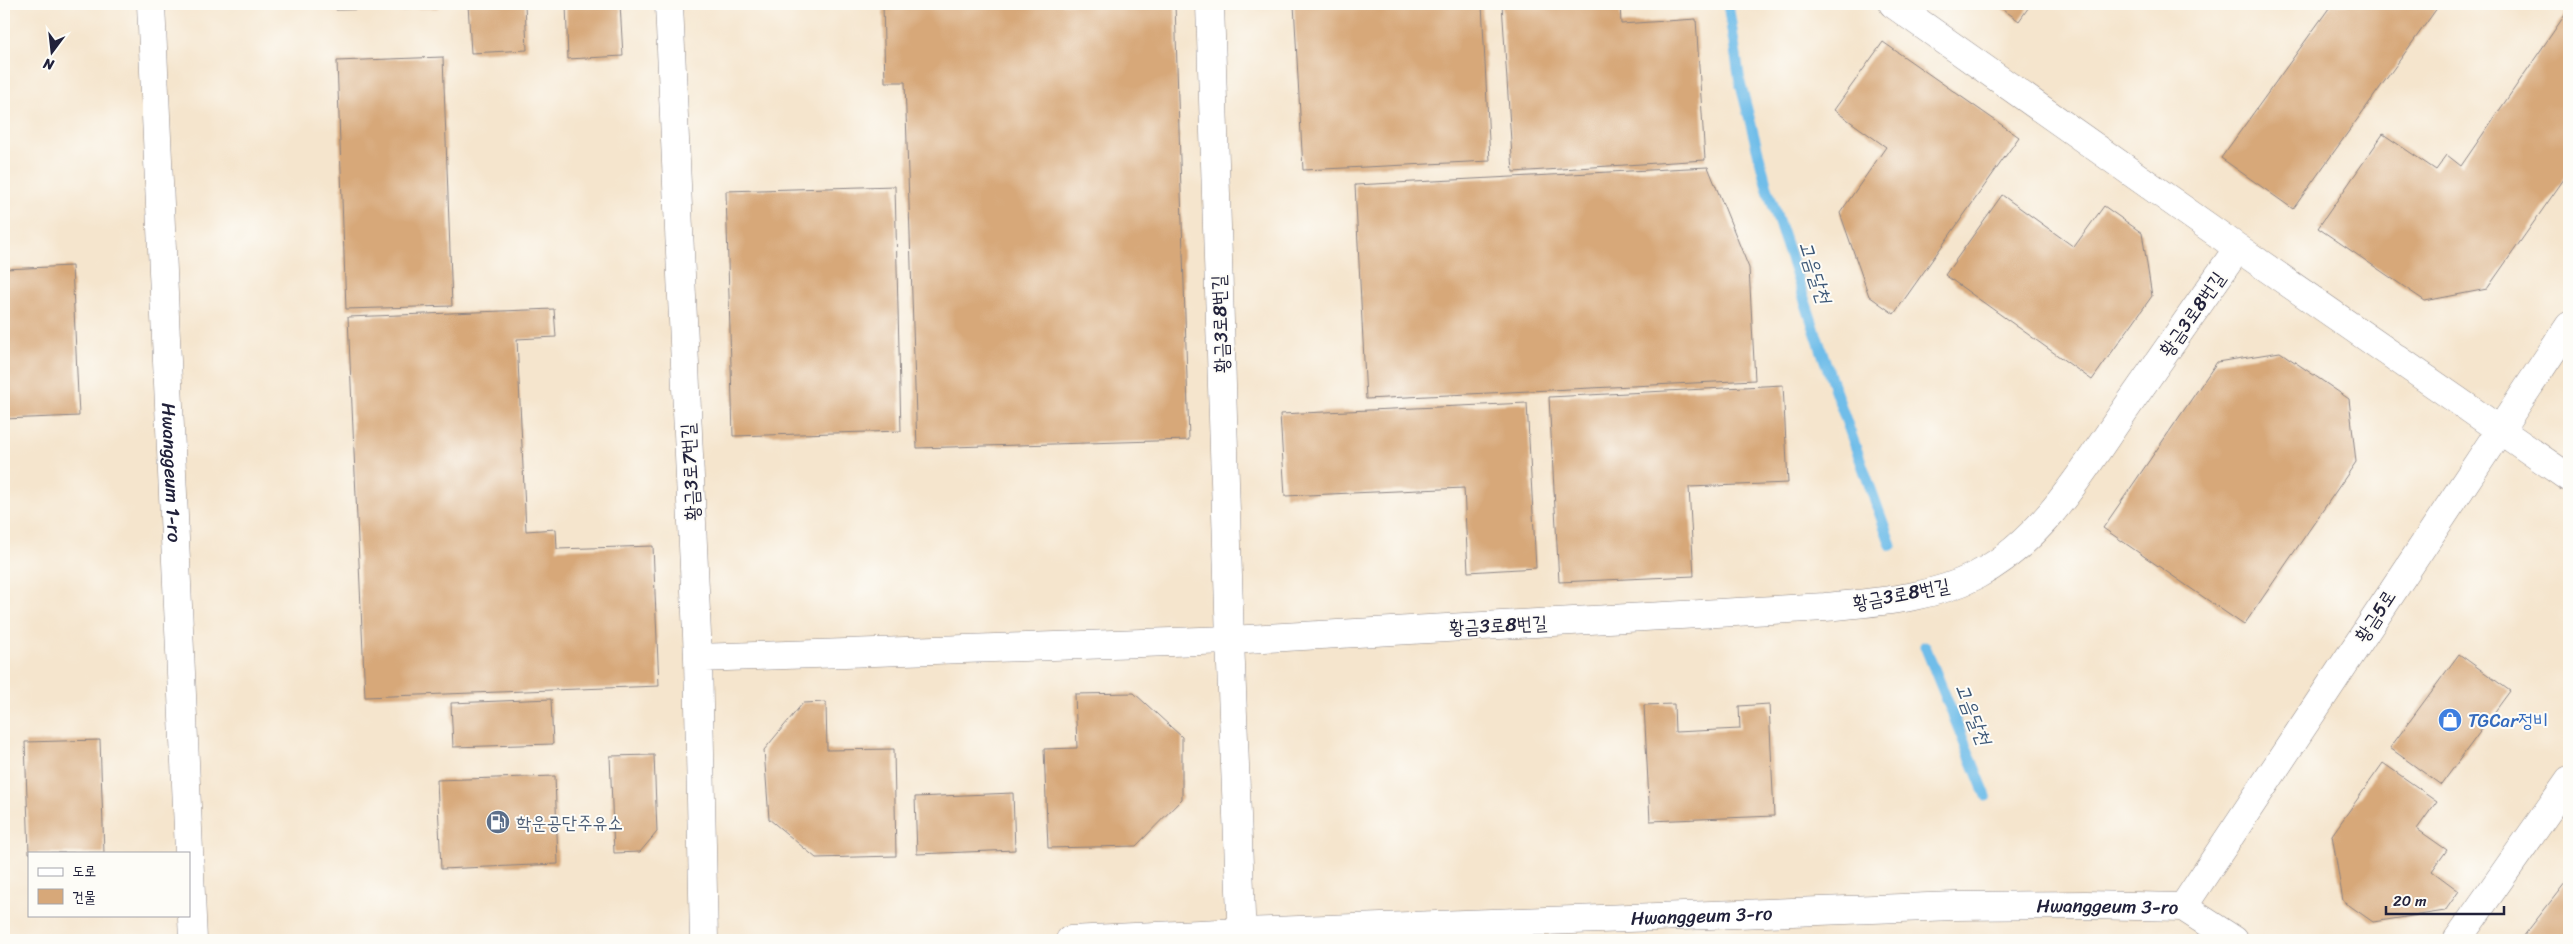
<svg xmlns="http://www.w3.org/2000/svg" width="2573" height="944" font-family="Sriracha,'Poor Story',sans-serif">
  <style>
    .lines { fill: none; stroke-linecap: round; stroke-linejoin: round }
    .stream { stroke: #6fbde9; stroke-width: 11 }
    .building { fill: #d7a879 }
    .street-casing { stroke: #8c8484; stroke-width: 29 }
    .secondary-casing { stroke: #8c8484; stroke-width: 29 }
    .street { stroke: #fff; stroke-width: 28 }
    .secondary { stroke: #fff; stroke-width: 28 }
    .labels { text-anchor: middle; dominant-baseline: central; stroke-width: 4; stroke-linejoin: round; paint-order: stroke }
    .street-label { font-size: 19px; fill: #22223b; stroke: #fdfcf7 }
    .shop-label { font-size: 19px; fill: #366cbe; stroke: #fdfcf7; text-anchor: start }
    .service-label { font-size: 19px; fill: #4e5e75; stroke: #fdfcf7; text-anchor: start }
    .water-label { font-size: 20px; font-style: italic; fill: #3d5878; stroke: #fdfcf7 }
  </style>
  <rect width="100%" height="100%" fill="#fdfcf7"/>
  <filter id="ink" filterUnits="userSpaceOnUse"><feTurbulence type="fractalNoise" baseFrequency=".02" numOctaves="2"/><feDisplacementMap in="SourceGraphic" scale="10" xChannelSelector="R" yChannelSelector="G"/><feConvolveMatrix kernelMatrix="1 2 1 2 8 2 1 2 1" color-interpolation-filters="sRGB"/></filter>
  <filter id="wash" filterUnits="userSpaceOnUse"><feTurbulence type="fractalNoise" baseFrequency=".0096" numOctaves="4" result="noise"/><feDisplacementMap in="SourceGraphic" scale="20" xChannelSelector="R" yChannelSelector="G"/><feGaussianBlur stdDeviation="1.12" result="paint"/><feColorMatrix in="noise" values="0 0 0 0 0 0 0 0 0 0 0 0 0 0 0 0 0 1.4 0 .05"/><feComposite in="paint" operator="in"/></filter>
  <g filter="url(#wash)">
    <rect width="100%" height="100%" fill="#f5e5cd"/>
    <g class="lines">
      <path class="stream" d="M1728,4L1740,82L1767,187L1830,376L1891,545
        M1925,646L1986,796"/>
    </g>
    <g id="blocks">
      <path class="building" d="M336,4H439V8L336,10Z
        M468,4H525L527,50L471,53Z
        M566,4H620L623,56L568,59Z
        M883,4H1175L1189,440L917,448L905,82H885Z
        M1294,4H1482L1490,161L1303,170Z
        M1502,4H1620L1621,24L1696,19L1705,160L1513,172Z
        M1996,4H2031L2019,21Z
        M2332,4H2440L2293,209L2221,158Z
        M2569,9V172L2487,289L2425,301L2318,228L2383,134L2436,170L2447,155L2461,166Z
        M1883,42L2019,137L1894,314L1869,296L1840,213L1886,147L1834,110Z
        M443,57L452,306L346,309L337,61Z
        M1708,167L1749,268L1755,380L1366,399L1355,185Z
        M895,186L901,431L733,436L726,191Z
        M2002,195L2074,247L2104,206L2142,233L2152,296L2092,380L1945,275Z
        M72,266L79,416L4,419V269Z
        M554,309L556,337L517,339L526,531L556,529L557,549L653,546L659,686L365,697L348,317Z
        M2280,352L2349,399L2356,462L2244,625L2103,528L2217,362Z
        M1783,385L1788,483L1689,487L1694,576L1559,582L1549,397Z
        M1527,403L1536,568L1468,572L1464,488L1285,496L1280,414Z
        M2459,654L2510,691L2441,785L2390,748Z
        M1134,693L1182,737V799L1136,846L1048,848L1044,749L1077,748L1075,694Z
        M551,699L553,744L453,747L451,703Z
        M826,702L827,750L894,749L896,856L816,858L769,819L764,750L803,703Z
        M1674,704L1675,732L1740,729L1739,706L1769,704L1774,816L1650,821L1644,705Z
        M100,740L104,853H29L25,742Z
        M654,755L657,832L640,852L614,853L610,756Z
        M2383,763L2437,801L2417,829L2447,850L2432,871L2459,891L2445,911L2373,922L2343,901L2332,835Z
        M555,776L558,864L441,869L437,780Z
        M1013,793L1015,850L917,854L915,797Z
        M2569,878V940H2527L2523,937Z"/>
    </g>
  </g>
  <g filter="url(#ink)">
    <use href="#blocks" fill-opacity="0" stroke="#8c8484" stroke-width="1"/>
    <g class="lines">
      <g class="street-casing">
        <path id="street" d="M669,4L698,658L704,940
          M1210,4L1230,640L1242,940
          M1893,4L2238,248L2569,478
          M698,658L1230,640L1825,607C1875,602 1931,599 1977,575C2044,540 2085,467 2127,407C2164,354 2201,301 2238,248
          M2457,940L2569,781"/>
      </g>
      <g class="secondary-casing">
        <g id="secondary">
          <path id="s1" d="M151,4L193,940"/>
          <path d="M2183,907L2569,326"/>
          <path id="s2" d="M1070,940L1242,932L1955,906L2086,905L2183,907L2234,940"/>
        </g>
      </g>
      <use href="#street" class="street"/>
      <use href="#secondary" class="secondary"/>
    </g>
  </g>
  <defs>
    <g id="shop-disc" transform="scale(1.25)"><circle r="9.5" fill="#3f7fe0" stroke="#fdfcf7"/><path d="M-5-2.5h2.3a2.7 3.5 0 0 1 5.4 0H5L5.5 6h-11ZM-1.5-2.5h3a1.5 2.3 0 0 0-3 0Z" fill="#fff"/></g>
    <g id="fuel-disc" transform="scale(1.25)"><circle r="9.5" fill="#5c6f8a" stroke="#fdfcf7"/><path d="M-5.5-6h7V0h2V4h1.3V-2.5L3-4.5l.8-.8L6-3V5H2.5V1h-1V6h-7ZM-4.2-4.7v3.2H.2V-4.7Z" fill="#fff"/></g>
  </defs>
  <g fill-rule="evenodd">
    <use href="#shop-disc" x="2450" y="720"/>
    <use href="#fuel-disc" x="498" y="822"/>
  </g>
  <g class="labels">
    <g class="street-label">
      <text transform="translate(2192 314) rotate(-55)">황금3로8번길</text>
      <text transform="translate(1220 324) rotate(-92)">황금3로8번길</text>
      <text stroke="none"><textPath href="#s1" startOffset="469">Hwanggeum 1-ro</textPath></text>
      <text transform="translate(690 472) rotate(-93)">황금3로7번길</text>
      <text transform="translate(1901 594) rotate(-11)">황금3로8번길</text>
      <text transform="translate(2375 616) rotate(-57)">황금5로</text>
      <text transform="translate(1498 625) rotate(-3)">황금3로8번길</text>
      <text stroke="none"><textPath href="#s2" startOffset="1038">Hwanggeum 3-ro</textPath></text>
      <text stroke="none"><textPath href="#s2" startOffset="632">Hwanggeum 3-ro</textPath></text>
    </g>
    <g class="shop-label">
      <text x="2468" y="720">TGCar정비</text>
    </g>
    <g class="service-label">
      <text x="516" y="822">학운공단주유소</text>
    </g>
    <g class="water-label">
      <text transform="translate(1815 272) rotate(72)">고음달천</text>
      <text transform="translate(1973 714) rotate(68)">고음달천</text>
    </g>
  </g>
  <rect width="2573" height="944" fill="none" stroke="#fdfcf7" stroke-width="20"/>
  <rect x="28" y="852" width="162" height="65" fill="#fdfcf7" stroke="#a5a5ac"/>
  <rect x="38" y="868" width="25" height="8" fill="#ffffff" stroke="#a5a5ac"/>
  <text x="72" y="876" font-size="15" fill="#22223b">도로</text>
  <rect x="38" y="889" width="25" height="15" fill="#d7a879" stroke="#a5a5ac"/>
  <text x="72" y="902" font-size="15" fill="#22223b">건물</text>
  <g transform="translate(52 52) rotate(195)" stroke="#fdfcf7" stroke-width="4" paint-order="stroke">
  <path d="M0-4L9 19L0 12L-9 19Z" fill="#22223b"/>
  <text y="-8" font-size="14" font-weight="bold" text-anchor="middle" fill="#22223b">N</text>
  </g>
  <path d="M2386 906v8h118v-8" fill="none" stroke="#22223b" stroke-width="2.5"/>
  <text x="2393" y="906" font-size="15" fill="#22223b" stroke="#fdfcf7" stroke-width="4" paint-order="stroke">20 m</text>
</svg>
